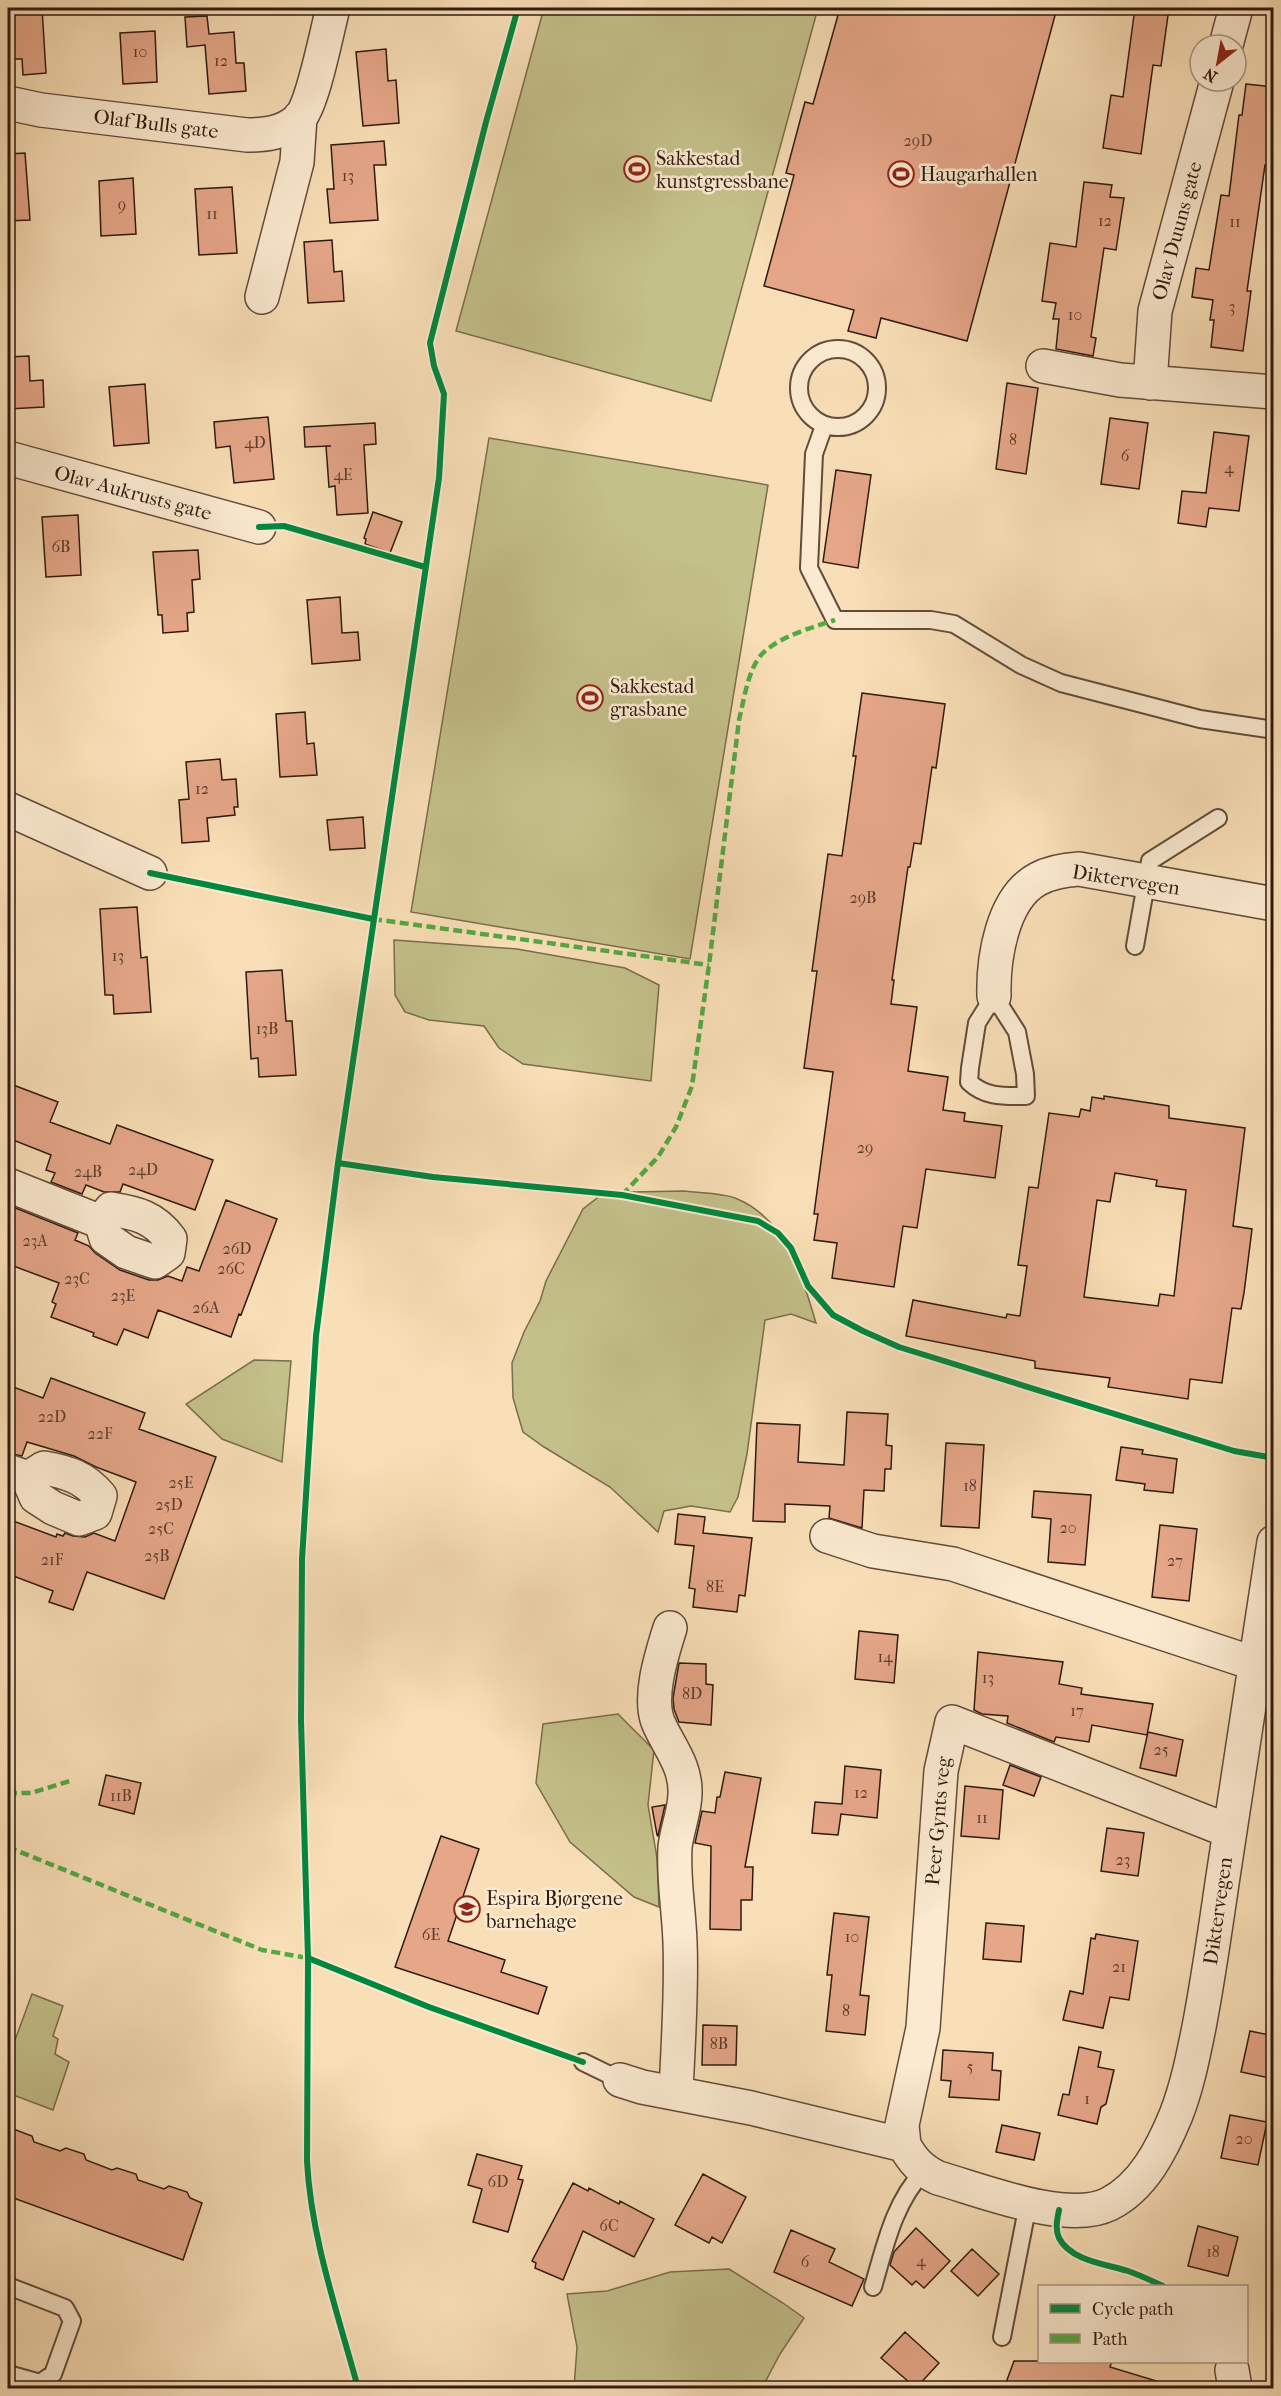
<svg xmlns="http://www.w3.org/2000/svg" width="1281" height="2396" font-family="'IM FELL French Canon',serif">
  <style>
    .green { fill: #c4c08a; stroke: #7a6d4d; stroke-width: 1.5 }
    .building { fill: #e6a789; stroke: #2f1a10; stroke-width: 1.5; fill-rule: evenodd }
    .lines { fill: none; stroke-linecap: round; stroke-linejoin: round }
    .service-casing { stroke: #624b3a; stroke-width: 20 }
    .minor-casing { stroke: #624b3a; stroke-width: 36 }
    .service { stroke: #fbead0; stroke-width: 16 }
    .minor { stroke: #fbead0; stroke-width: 33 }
    .quiet { stroke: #54a942; stroke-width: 4.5; stroke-dasharray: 9 4.5; stroke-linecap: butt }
    .cycleway-casing { stroke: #fbead0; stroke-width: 10 }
    .cycleway { stroke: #00873e; stroke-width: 6 }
    .labels { text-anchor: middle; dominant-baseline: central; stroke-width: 5; stroke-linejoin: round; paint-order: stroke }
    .number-label { font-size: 16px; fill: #5d3d2e }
    .street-label { font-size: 20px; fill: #2f1a10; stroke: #fbead0 }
    .poi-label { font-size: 20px; fill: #2f1a10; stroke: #fbead0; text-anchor: start }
  </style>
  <rect width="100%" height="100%" fill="#f9dfb7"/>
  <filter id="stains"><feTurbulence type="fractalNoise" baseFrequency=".00333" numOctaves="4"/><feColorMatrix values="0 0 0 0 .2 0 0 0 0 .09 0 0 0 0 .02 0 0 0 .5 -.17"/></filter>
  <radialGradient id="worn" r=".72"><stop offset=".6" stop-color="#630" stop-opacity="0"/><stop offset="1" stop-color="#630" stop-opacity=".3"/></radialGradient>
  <path class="green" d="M544,8H818L711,401L456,331Z
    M489,438L768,485L690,959L411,912Z
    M394,940L517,949L625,968L659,985L651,1081L523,1064L499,1048L484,1026L429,1020L405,1012L395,995Z
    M684,1191C699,1193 722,1193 735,1198C786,1218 802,1276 816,1323L791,1314L765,1320L747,1454L738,1497L730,1512L691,1506L664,1511L658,1532L610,1487L544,1447L523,1432L513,1398L512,1363L524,1332L540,1301L546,1281L583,1209L601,1195L631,1192Z
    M254,1360L291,1361L282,1462L222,1439L186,1404Z
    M618,1714L654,1750L648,1805L657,1858L659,1907L634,1897L570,1842L536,1783L543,1724Z
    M32,1994L63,2006L53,2036L58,2039L55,2054L69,2062L53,2110L8,2093V2059Z
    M729,2269L783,2303L804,2318L780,2354L762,2388H574L577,2347L567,2294L607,2291L670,2272Z"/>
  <path class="building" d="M8,8H42L46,73L23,75L22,59H8Z
    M840,8H1057L967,341L881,318L876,338L848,331L854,310L764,286L794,175L786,173L805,102L813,104Z
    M1135,8H1169L1161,66L1153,65L1141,154L1103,148L1111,95L1123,97Z
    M207,16L209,34L234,32L236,63H244L246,91L209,94L205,45L187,47L185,17Z
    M155,31L157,82L123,84L120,33Z
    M386,49L388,81L396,80L399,123L363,126L356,52Z
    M1246,84L1274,87V165H1265L1247,291H1251L1243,351L1211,347L1214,320H1210L1213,300L1192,297L1196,268L1209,270L1221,195L1229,196L1239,115H1242Z
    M384,141L386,165H374L378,220L330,223L327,189H334L331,145Z
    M25,153L30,220L8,221V154Z
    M133,178L136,234L101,236L99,181Z
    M1084,182L1112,185L1110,197L1124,198L1116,250L1104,248L1091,337L1096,338L1093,356L1056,349L1059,319H1053L1056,303L1042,301L1050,243L1076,247Z
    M232,187L237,253L199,255L195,189Z
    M332,240L334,272L342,271L344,301L308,303L304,242Z
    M29,356L30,381L43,380L44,407L8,409V357Z
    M1007,383L1038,388L1026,474L996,469Z
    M145,384L149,443L114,446L109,387Z
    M268,417L274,479L234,483L230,446L216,448L214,422Z
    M1110,418L1148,423L1139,489L1101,484Z
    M375,423L376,444L364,445L368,513L337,515L335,486L329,487L326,446H331L305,447L304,427Z
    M1214,432L1249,436L1239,511L1209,508L1206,527L1178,523L1182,491L1206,493Z
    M836,470L871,475L858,568L823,562Z
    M373,512L402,522L390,553L365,544L366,539L364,538Z
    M78,515L81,575L46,577L42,517Z
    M198,550L200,579L192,580L194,612L187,613L188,631L163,633L162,615H158L153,552Z
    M340,597L342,633L358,632L360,660L312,664L307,600Z
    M862,693L945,704L936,768L932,767L921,844L914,843L910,867H908L892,980H894L891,1004L917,1007L908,1071L948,1077L943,1110L965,1113L964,1121L1002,1126L995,1178L926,1169L917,1228L903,1226L894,1287L832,1278L837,1243L814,1240L818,1214H814L833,1072L804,1068L817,971H812L828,854L842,856L856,756H853Z
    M305,712L307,744L314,743L317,775L280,777L276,714Z
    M220,759L222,780L236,779L238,807H234L235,815L207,818L209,841L182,843L179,800L189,799L186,762Z
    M363,817L365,848L330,850L327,820Z
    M137,907L141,958L147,957L151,1012L114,1014L113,995H105L100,909Z
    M282,970L286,1021H292L296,1075L259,1077L258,1058L251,1059L246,972Z
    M8,1083L58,1102L50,1122L110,1144L117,1125L213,1160L195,1210L123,1184L120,1192H104L86,1185L82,1194L51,1182L55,1173L46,1170L51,1155L8,1138Z
    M1104,1096L1169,1106V1118L1245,1128L1233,1226L1252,1229L1244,1293L1241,1309L1232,1308L1222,1383L1190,1379L1188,1399L1108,1387L1110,1378L1035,1368V1361L906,1336L913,1300L1006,1318L1007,1314L1020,1316L1027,1266L1018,1265L1029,1187L1038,1188L1049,1113L1079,1117L1081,1109L1090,1111L1092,1097L1104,1099ZM1115,1173L1157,1180L1156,1186L1186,1190L1174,1296L1160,1294L1158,1306L1084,1297L1097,1200L1110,1202Z
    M226,1200L277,1219L241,1315L239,1314L231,1337L158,1310L148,1338L124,1329L117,1345L93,1336L94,1333L51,1317L56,1304L52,1302L59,1283L8,1264V1205L78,1233L75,1240L89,1246L95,1253L120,1270L149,1280H158L168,1276L182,1281L187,1267L199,1271Z
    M51,1378L145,1413L139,1429L216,1457L164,1599L87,1572L73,1610L49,1602L53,1591L8,1574V1519L56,1537L57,1534L63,1536L65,1533L73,1536L85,1537L94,1533L115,1541L136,1482L96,1467L74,1456L27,1442L22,1456L8,1453V1385L43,1398Z
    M847,1412L888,1414L886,1445L892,1446L891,1469H885L884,1491L864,1490L862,1528L829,1518L830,1506L785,1504V1522L753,1521L757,1423L800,1425L798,1462L844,1465Z
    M946,1443L984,1445L979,1528L941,1526Z
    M1121,1447L1143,1450L1142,1454L1177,1459L1173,1493L1144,1490L1145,1484L1116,1480Z
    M1034,1491L1091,1495L1085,1565L1048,1562L1051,1519L1032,1517Z
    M678,1514L705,1517L703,1533L752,1538L745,1596L739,1595L737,1612L693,1607L695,1589L689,1588L694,1546L675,1544Z
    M1160,1525L1197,1529L1189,1601L1152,1597Z
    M859,1631L898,1635L894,1683L855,1679Z
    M978,1652L1063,1662L1059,1684L1082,1688L1081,1694L1153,1704L1147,1735L1092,1725L1089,1742L1056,1737L1054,1742L1007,1723L1008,1716L982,1714L974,1710Z
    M679,1663L706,1664V1684L713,1685L711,1725L679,1722L674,1709L673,1698Z
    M1148,1732L1183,1740L1176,1776L1140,1768Z
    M1010,1765L1041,1777L1034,1796L1003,1785Z
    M845,1766L881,1770L877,1818L841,1814L838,1835L812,1833L815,1802L842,1804Z
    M725,1772L761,1778L745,1867H753L752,1900H741V1930L710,1929L711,1846L695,1843L702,1811L715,1813L717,1797H720Z
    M106,1775L141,1783L134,1814L99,1805Z
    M965,1786L1003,1790L999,1839L961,1836Z
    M665,1805L658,1836L657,1835L652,1807Z
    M1107,1828L1144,1833L1138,1876L1101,1871Z
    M441,1836L479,1849L448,1941L505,1960L501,1972L547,1987L538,2014L395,1967Z
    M834,1913L869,1917L860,1995L869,1996L865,2035L826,2031L832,1975H827Z
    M986,1923L1024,1926L1021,1962L983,1959Z
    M1096,1934L1138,1941L1129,2000L1110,1997L1103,2028L1063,2020L1070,1991L1083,1994L1091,1938L1095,1939Z
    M703,2025L737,2026L736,2065H702Z
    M1250,2031L1274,2036V2079L1241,2072Z
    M1079,2047L1101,2052L1098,2067L1114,2070L1106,2104L1101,2107L1097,2124L1058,2115L1063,2094L1069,2095Z
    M943,2050L993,2053L992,2070L1001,2071L999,2100L949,2097L951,2081L941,2080Z
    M1230,2115L1267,2122L1258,2165L1221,2158Z
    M1002,2125L1040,2133L1034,2160L996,2152Z
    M8,2127L32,2136L34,2142L60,2151L66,2148L84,2154L86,2160L112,2170L117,2168L136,2174L138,2180L164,2189L169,2186L187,2192L190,2198L202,2203L183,2260L8,2196Z
    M477,2154L522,2166L518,2179L523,2180L508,2232L473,2222L482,2189L468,2185Z
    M703,2174L746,2197L722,2243L712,2237L709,2243L675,2225Z
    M573,2183L588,2191L589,2188L619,2204L620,2201L654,2219L634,2257L583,2231L563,2280L535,2268L536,2263L532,2261Z
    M1198,2226L1238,2237L1228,2276L1188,2266Z
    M916,2228L950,2261L924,2288L916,2281L912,2285L890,2265L894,2252Z
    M791,2230L835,2249L829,2262L864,2279L852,2306L774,2272Z
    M972,2249L999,2274L978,2296L951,2271Z
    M905,2332L939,2363L916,2388L881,2358Z
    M1014,2361H1112L1110,2367L1163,2383L1162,2388H1004Z"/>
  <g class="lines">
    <g class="service-casing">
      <path id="service" d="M799 388a39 39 0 1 1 78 0a39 39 0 1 1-78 0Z
        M824,426L814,454L809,568L835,620H931L954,624L1021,665L1061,683L1200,719L1274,730
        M1135,946L1150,861L1218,818
        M994,996L1017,1032L1025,1074L1026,1096C1005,1096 986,1098 969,1082L970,1068L977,1023Z
        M583,2062L620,2080
        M8,2286L65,2308L72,2321L53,2374L40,2383L8,2374
        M873,2287C885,2246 894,2202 924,2171
        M1002,2337L1028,2204"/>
    </g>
    <g class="minor-casing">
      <path id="minor" d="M1226,45L1236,8
        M8,103L41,110L247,135C266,135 284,133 299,119C313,105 327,30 333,8
        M262,297L297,162L300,117
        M1043,366L1120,380L1274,392
        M1150,383L1155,311L1217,81
        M8,458L259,527
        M8,809L150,873
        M994,996C993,959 1002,898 1038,879C1051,872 1064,870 1079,869L1274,904
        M8,1185L101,1222
        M111,1209C136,1213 154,1217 170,1239L168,1253L155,1262L126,1252L106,1238L101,1222Z
        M8,1471L28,1478L36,1497L53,1508L79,1519L95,1513L100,1496C84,1477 67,1472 44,1468L28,1478
        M827,1536L873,1551L953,1564L1256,1664
        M670,1628C662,1654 648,1696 658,1722C668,1746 686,1765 685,1793C685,1811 677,1829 675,1847C673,1878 679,1911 680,1942C682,1992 678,2043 676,2093
        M620,2080L642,2087L751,2108L904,2145C913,2161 921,2170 938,2178C981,2190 1068,2225 1109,2204C1143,2187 1162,2149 1176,2115C1187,2087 1193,2057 1199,2027C1209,1975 1216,1923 1224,1870C1240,1761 1258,1651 1274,1542
        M904,2145L902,2125L923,2028L941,1771L952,1722L1229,1831
        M1232,2370L1235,2388"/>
    </g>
    <use href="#service" class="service"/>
    <use href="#minor" class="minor"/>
    <path class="quiet" d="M373,919L709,965
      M622,1195L658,1157L676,1127L692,1086L709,965L739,720C744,700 748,669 762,654C778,637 813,627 835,620
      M8,1793H31L73,1780
      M8,1847L262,1950L308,1958"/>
    <g class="cycleway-casing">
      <path id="cycleway" d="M259,527L284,526L425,567
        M150,873L373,919
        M338,1163L433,1177L622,1195L758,1221L778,1233L791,1248L808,1286L833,1315L863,1331L899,1347L1234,1451L1274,1458
        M308,1958L429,2007L583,2062
        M1059,2210C1057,2220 1055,2229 1059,2238C1071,2261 1106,2264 1128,2271C1140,2275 1152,2281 1163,2286
        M358,2388C338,2314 311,2238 307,2161L308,1958L301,1721L302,1559L316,1336L338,1163L439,478L444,394L434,366L430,343L486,122L518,8"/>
    </g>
    <use href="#cycleway" class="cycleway"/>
  </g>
  <defs>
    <g id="stadium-ring" transform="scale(1.35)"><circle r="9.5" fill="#fbead0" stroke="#8f2418" stroke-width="1.5"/><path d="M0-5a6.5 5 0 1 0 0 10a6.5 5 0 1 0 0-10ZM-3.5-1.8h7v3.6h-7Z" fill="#8f2418"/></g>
    <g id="school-ring" transform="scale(1.35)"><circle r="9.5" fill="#fbead0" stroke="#8f2418" stroke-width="1.5"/><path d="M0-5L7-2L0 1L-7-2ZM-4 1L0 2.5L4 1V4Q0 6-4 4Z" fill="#8f2418"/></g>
  </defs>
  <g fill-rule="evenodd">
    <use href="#stadium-ring" x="637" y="169"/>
    <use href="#stadium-ring" x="901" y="174"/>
    <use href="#stadium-ring" x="590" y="698"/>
    <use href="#school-ring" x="467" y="1909"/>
  </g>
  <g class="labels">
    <g class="number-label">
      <text x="140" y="51">10</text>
      <text x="221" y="60">12</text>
      <text x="918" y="140">29D</text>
      <text x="348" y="175">13</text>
      <text x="122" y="204">9</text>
      <text x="212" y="213">11</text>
      <text x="1105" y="220">12</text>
      <text x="1235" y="221">11</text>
      <text x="1232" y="306">3</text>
      <text x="1075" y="314">10</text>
      <text x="1013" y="439">8</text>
      <text x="255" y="442">4D</text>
      <text x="1125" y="455">6</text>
      <text x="1229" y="467">4</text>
      <text x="343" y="474">4E</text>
      <text x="61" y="546">6B</text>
      <text x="202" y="788">12</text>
      <text x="863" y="897">29B</text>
      <text x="118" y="955">13</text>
      <text x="267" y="1028">13B</text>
      <text x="865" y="1147">29</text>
      <text x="143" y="1169">24D</text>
      <text x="88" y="1171">24B</text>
      <text x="35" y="1240">23A</text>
      <text x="237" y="1248">26D</text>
      <text x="231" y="1268">26C</text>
      <text x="77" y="1278">23C</text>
      <text x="123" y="1295">23E</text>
      <text x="206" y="1307">26A</text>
      <text x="52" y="1416">22D</text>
      <text x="100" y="1433">22F</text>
      <text x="181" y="1482">25E</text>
      <text x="970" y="1485">18</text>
      <text x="169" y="1504">25D</text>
      <text x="1068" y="1527">20</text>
      <text x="161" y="1528">25C</text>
      <text x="157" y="1555">25B</text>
      <text x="52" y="1559">21F</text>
      <text x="1175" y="1560">27</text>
      <text x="715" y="1586">8E</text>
      <text x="885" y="1656">14</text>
      <text x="988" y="1677">13</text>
      <text x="692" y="1693">8D</text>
      <text x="1077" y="1710">17</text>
      <text x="1161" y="1749">25</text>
      <text x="861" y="1792">12</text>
      <text x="121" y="1795">11B</text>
      <text x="982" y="1817">11</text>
      <text x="1123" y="1859">23</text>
      <text x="431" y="1934">6E</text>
      <text x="852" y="1936">10</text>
      <text x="1119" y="1966">21</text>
      <text x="846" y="2010">8</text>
      <text x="719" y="2043">8B</text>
      <text x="970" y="2066">5</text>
      <text x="1087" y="2098">1</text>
      <text x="1244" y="2138">20</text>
      <text x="498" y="2181">6D</text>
      <text x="609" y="2225">6C</text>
      <text x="1213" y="2251">18</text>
      <text x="921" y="2260">4</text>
      <text x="805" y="2261">6</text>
    </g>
    <g class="street-label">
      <text transform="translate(156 124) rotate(7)">Olaf Bulls gate</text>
      <text transform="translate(1177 231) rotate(-75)">Olav Duuns gate</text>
      <text transform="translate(133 493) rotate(15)">Olav Aukrusts gate</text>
      <text transform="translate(1126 880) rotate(9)">Diktervegen</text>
      <text transform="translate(938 1821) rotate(-85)">Peer Gynts veg</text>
      <text transform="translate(1218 1911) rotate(-82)">Diktervegen</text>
    </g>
    <g class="poi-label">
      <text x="656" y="158">Sakkestad<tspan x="656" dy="23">kunstgressbane</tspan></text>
      <text x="920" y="174">Haugarhallen</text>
      <text x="610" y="686">Sakkestad<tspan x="610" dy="23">grasbane</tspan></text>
      <text x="486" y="1898">Espira Bjørgene<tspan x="486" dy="23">barnehage</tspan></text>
    </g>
  </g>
  <rect width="1281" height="2396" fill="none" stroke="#f9dfb7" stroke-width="30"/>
  <rect x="9" y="9" width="1263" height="2378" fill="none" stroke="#2f1a10" stroke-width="3"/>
  <rect x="15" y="15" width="1251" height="2366" fill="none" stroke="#2f1a10" stroke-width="1.5"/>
  <rect x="1038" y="2285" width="210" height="78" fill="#fbead0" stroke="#a99783" stroke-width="1.5"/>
  <rect x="1050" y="2304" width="30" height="9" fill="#00873e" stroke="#a99783" stroke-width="1.5"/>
  <text x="1092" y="2315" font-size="18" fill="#2f1a10">Cycle path</text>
  <rect x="1050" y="2334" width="30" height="9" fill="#54a942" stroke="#a99783" stroke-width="1.5"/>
  <text x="1092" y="2345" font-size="18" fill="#2f1a10">Path</text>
  <g transform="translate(1218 63) rotate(211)"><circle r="28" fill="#fbead0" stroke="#a99783" stroke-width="1.5"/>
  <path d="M0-4.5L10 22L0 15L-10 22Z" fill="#8f2418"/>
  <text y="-9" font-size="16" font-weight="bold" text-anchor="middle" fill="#2f1a10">N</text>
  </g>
  <rect width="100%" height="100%" filter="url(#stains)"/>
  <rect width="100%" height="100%" fill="url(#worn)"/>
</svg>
